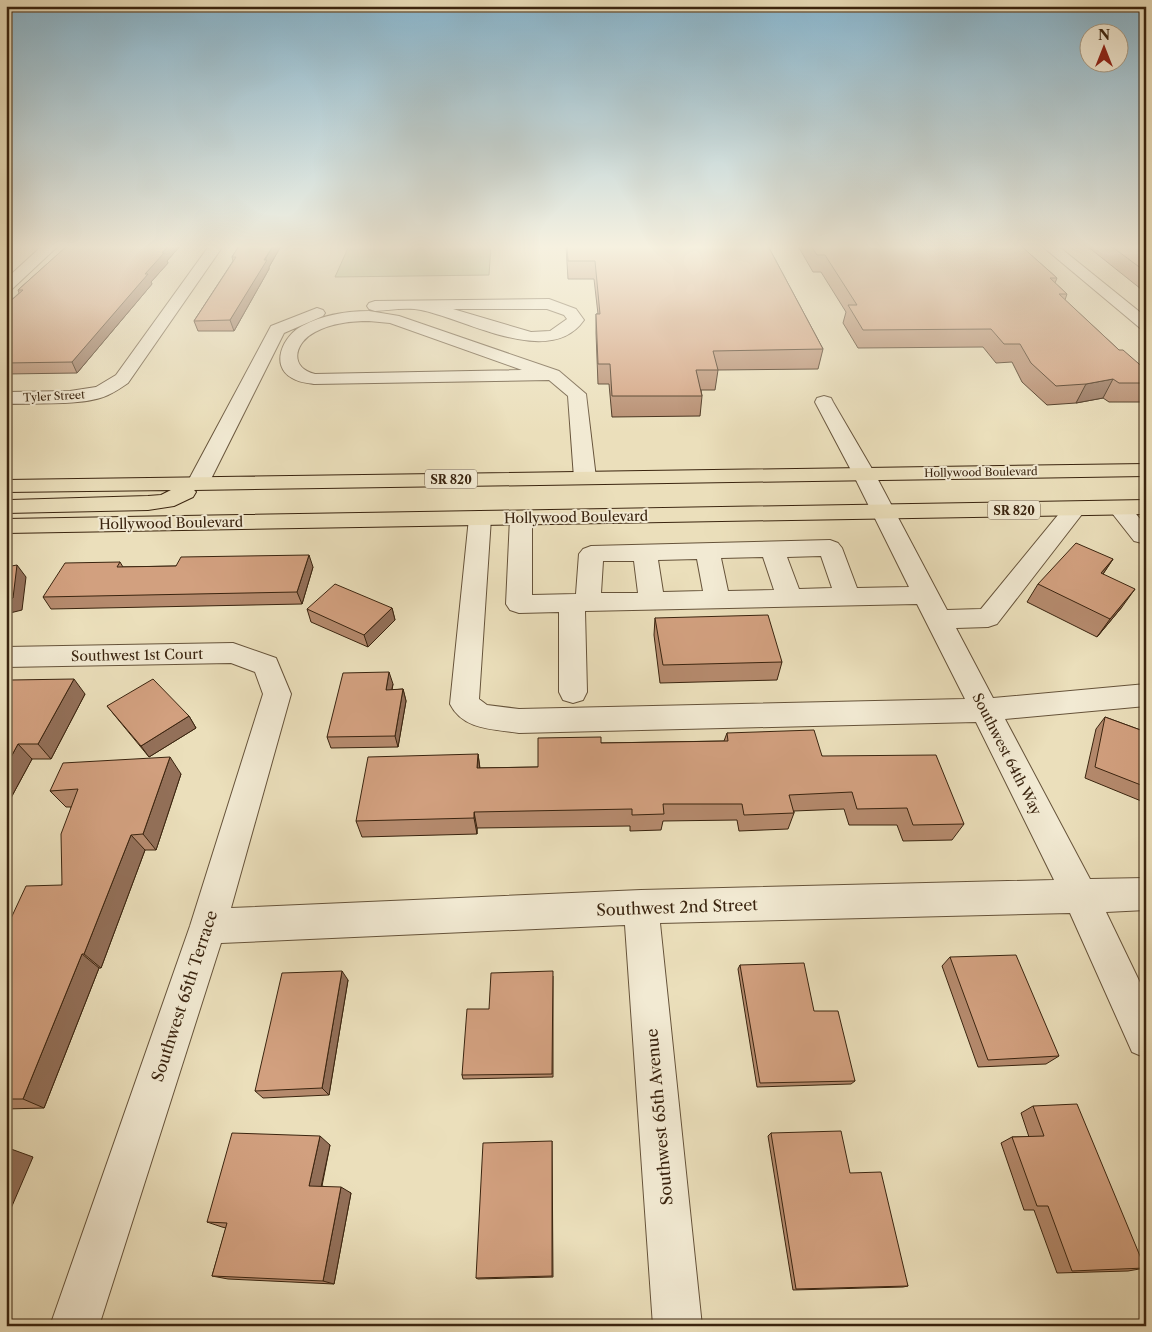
<svg xmlns="http://www.w3.org/2000/svg" width="1152" height="1332" font-family="'Libre Caslon Text',serif">
  <style>
    .green { fill: #b7c290; stroke: #787350 }
    .lines { fill: none; stroke-linecap: round; stroke-linejoin: round }
    .minor-casing { stroke: #66533a; stroke-width: 2 }
    .highway-casing { stroke: #3a240f; stroke-width: 2 }
    .minor { fill: #f2ead3; fill-rule: evenodd }
    .highway { fill: #ebdfbb; fill-rule: evenodd }
    .wall { fill: #b58a6d; stroke: #3a240f }
    .shaded-wall { fill: #937059; stroke: #3a240f }
    .building { fill: #d2a07f; stroke: #3a240f }
    .labels { text-anchor: middle; dominant-baseline: central; stroke-width: 4; stroke-linejoin: round; paint-order: stroke }
    .far-street-label { font-size: 11px; fill: #3a240f; stroke: #f2ead3 }
    .shield { fill: #f2ead3; stroke: #715f4a; stroke-width: 1 }
    .shield-label { font-size: 12px; font-weight: bold; fill: #3a240f }
    .street-label { font-size: 14px; fill: #3a240f; stroke: #f2ead3 }
    .near-street-label { font-size: 16px; fill: #3a240f; stroke: #f2ead3 }
  </style>
  <rect width="100%" height="100%" fill="#ebdfbb"/>
  <filter id="stains"><feTurbulence type="fractalNoise" baseFrequency=".004" numOctaves="4"/><feColorMatrix values="0 0 0 0 .2 0 0 0 0 .09 0 0 0 0 .02 0 0 0 .5 -.17"/></filter>
  <radialGradient id="worn" r=".72"><stop offset=".6" stop-color="#630" stop-opacity="0"/><stop offset="1" stop-color="#630" stop-opacity=".3"/></radialGradient>
  <path class="green" d="M349,246H491L489,275L335,277Z"/>
  <g class="lines">
    <g class="minor-casing">
      <path id="minor" d="M42,246H58L11,290L6,291V279Z
        M209,246H223L128,383C122,387 115,392 108,395C86,406 32,403 6,404V392L70,391L96,387L116,375Z
        M1042,246H1058L1146,317V330L1140,328Z
        M549,299L576,309L584,320C550,369 466,319 421,310C407,307 390,310 375,311L369,309L367,306L369,303L375,301ZM453,309H547L564,315L567,319L550,331L531,332Z
        M317,308L323,310L325,313L323,316L284,333L209,483L206,488L198,489L190,488L187,483L271,326Z
        M369,311L399,316L559,371L586,394L596,478L593,483L585,484L577,483L574,478L568,396L549,380L314,384C307,383 298,382 292,378C269,365 284,335 302,326C322,315 347,311 369,311ZM369,321L390,323L522,370L315,374C288,367 295,342 315,332C332,323 351,321 369,321Z
        M824,396L831,398L833,402L875,474L947,610L981,609L1067,504L1075,502L1083,504L1086,509L997,624L988,627L956,628L993,698L1146,684V706L1005,719L1090,879L1146,878V910L1106,912L1146,995V1058L1132,1052L1070,913L660,923L702,1326H653L625,925L221,943L99,1326H50L190,926L263,694L255,672L231,663L6,667V647L233,643L276,658L291,694L231,908L641,890L1054,880L976,722L519,733C493,729 463,730 450,704L469,518L472,513L480,511L488,513L491,518L479,699L487,705L519,709L965,699L917,604L585,611L587,692L583,700L573,703L563,700L559,692V612L519,613L510,610L506,604L510,518L513,513L521,511L529,513L532,518V595L576,594L579,554L583,549L591,546L830,540L838,543L842,548L857,588L909,587L853,474L815,402L817,398ZM821,556L832,588L799,589L787,557ZM763,557L774,590L728,591L721,558ZM697,559L703,591L663,592L658,560ZM603,561H634L638,593H601Z
        M1119,501L1127,503L1146,526V544L1134,541L1108,508L1111,503Z"/>
    </g>
    <g class="highway-casing">
      <path id="highway" d="M1146,464V476L194,490L196,492L193,497L174,506L148,510L6,513V501L10,500L148,496L161,495L171,490L6,492V480Z
        M1146,500V514L6,533V519Z"/>
    </g>
    <use href="#minor" class="minor"/>
    <use href="#highway" class="highway"/>
  </g>
  <path class="wall" d="M67,246H180L167,261L168,263L151,282L152,284L77,373L6,374V305L19,293L18,290Z
    M239,246H281L269,267V269L234,331H198L194,321L233,261L232,257Z
    M566,246H768L823,349L818,369L718,370L715,390H701L702,396L700,416L612,417L609,384H598L596,333V314H598L594,279H568Z
    M798,246H1021L1057,278L1055,283L1067,294L1065,300L1119,350L1146,370V402H1109L1103,398L1076,403L1047,405L1022,382L1012,362L996,363L983,347L858,348L843,323L846,312L821,272H813Z
    M1087,246H1146V293Z
    M1113,559L1103,574L1122,607L1097,637L1027,602L1038,584Z
    M120,562L123,567L176,566L313,567L302,604L51,609L43,597Z
    M392,608L395,620L368,647L311,622L307,609Z
    M655,618L782,662L777,680L660,683L654,635Z
    M393,684L392,690L403,689L406,701L398,747L331,748L327,737Z
    M6,687L85,694L51,759H32L6,807Z
    M107,706L189,716L196,728L149,757L116,717Z
    M1105,717L1146,732V803L1085,778L1096,729Z
    M727,733L822,756L964,824L952,840L903,841L897,825H849L844,809L794,811V813L788,829L739,831L737,820L663,821L661,830L630,831V826L477,828V834L362,837L356,821L478,754L480,768L538,767L601,743L724,741Z
    M181,774L156,850H145L101,968H99L44,1108L6,1109V929L62,885L71,807H66L50,791Z
    M950,957L1059,1056L1046,1064L978,1067L942,966Z
    M740,965L814,1011L855,1081L851,1084L757,1087L738,969Z
    M553,976V1077L463,1079L462,1075L489,1009Z
    M348,980L329,1095L263,1098L255,1091Z
    M1033,1106L1145,1268L1128,1271L1057,1273L1034,1210H1024L1001,1143L1012,1137H1029L1021,1113Z
    M771,1133L850,1173L908,1286L903,1287L793,1290L768,1136Z
    M552,1141L553,1277L478,1279L476,1278Z
    M330,1145L322,1186L351,1193L334,1284L228,1279L212,1276L226,1228L222,1227L207,1222Z
    M1075,1322L1146,1326H1061L1060,1323Z"/>
  <path class="shaded-wall" d="M6,246H14L6,252Z
    M168,246H180L167,261L168,263L151,282L152,284L77,373L72,362Z
    M273,246H281L269,267V269L234,331L230,320Z
    M1113,379L1103,398L1076,403L1086,384Z
    M309,555L313,567L302,604L297,592Z
    M1113,559L1101,577V573Z
    M17,565L26,577L22,610L6,614V600Z
    M1135,589L1122,607L1097,637L1110,619Z
    M392,608L395,620L368,647L364,635Z
    M389,672L393,684L389,702L386,690Z
    M74,679L85,694L51,759L38,744Z
    M403,689L406,701L398,747L395,736Z
    M189,716L196,728L149,757L141,746Z
    M18,744L32,759L6,807V766Z
    M478,754L480,771L477,768Z
    M170,757L181,774L156,850L143,834Z
    M474,812L477,828V834L474,818Z
    M131,835L145,850L101,968L84,954Z
    M82,954L99,968L44,1108L23,1099Z
    M342,971L348,980L329,1095L322,1088Z
    M320,1136L330,1145L320,1192L309,1186Z
    M11,1149L33,1157L6,1220V1159Z
    M341,1187L351,1193L334,1284L323,1281Z"/>
  <path class="building" d="M67,246H168L162,253H164L145,274H148L72,362L6,363V305L23,290H18Z
    M239,246H273L264,260H267L230,320L194,321L236,257H232Z
    M567,246H768L823,349L713,351L718,370H696L702,396H612L610,364H598L596,314H600L595,261H568Z
    M811,246H1021L1057,278H1050L1067,294H1059L1119,350H1123L1146,370V383H1119L1113,379L1086,384L1056,386L1031,363L1020,344H1004L991,329L863,330L848,305H857L825,255H817Z
    M1111,246H1146V272Z
    M1076,543L1113,559L1101,573L1135,589L1110,619L1038,584Z
    M309,555L297,592L43,597L65,563L120,562L117,567L176,566L181,557Z
    M17,565L13,598L6,600V567Z
    M335,584L392,608L364,635L307,609Z
    M768,615L782,662L663,665L655,618Z
    M389,672L386,690L403,689L395,736L327,737L343,673Z
    M74,679L38,744H18L6,766V687L11,680Z
    M153,679L189,716L141,746L107,706Z
    M1105,717L1146,732V787L1095,767Z
    M814,730L822,756L936,755L964,824L913,825L907,808L857,809L852,792L789,795L794,813L744,815L742,804H663L664,814L632,815V809L474,812V818L356,821L368,757L478,754L477,768L538,767V738L601,737V743L728,741L727,733Z
    M170,757L143,834L131,835L84,954H82L23,1099H6V929L26,886L62,885L61,834L78,789L50,791L63,763Z
    M1016,955L1059,1056L988,1060L950,957Z
    M804,963L814,1011H838L855,1081L760,1083L740,965Z
    M342,971L322,1088L255,1091L282,973Z
    M553,971L552,1074L462,1075L467,1009H489L491,973Z
    M1077,1104L1145,1268L1072,1271L1048,1206H1037L1012,1137L1044,1136L1033,1106Z
    M841,1131L850,1173L881,1172L908,1286L796,1289L771,1133Z
    M232,1133L320,1136L309,1186L341,1187L323,1281L212,1276L227,1223L207,1222Z
    M552,1141V1276L476,1278L483,1143Z
    M6,1149H11L6,1159Z
    M1075,1322L1146,1324V1326H1077Z"/>
  <linearGradient id="sky" x2="0" y2="1"><stop stop-color="#88b8d2"/><stop offset="0.57" stop-color="#f6f1e0"/><stop offset="1" stop-color="#f6f1e0" stop-opacity="0"/></linearGradient>
  <rect width="1152" height="433" fill="url(#sky)"/>
  <g class="labels">
    <g class="far-street-label">
      <text transform="translate(54 396) rotate(-3)">Tyler Street</text>
      <text transform="translate(981 472) rotate(-1)">Hollywood Boulevard</text>
    </g>
    <g class="shield">
      <rect x="425" y="469.5" width="52" height="19" rx="4"/>
      <rect x="988" y="500.5" width="52" height="19" rx="4"/>
    </g>
    <g class="shield-label">
      <text x="451" y="479">SR 820</text>
      <text x="1014" y="510">SR 820</text>
    </g>
    <g class="street-label">
      <text transform="translate(576 517) rotate(-1)">Hollywood Boulevard</text>
      <text transform="translate(171 523) rotate(-1)">Hollywood Boulevard</text>
      <text transform="translate(137 655) rotate(-1)">Southwest 1st Court</text>
      <text transform="translate(1007 754) rotate(63)">Southwest 64th Way</text>
    </g>
    <g class="near-street-label">
      <text transform="translate(677 907) rotate(-2)">Southwest 2nd Street</text>
      <text transform="translate(184 996) rotate(-72)">Southwest 65th Terrace</text>
      <text transform="translate(659 1117) rotate(-95)">Southwest 65th Avenue</text>
    </g>
  </g>
  <rect width="1152" height="1332" fill="none" stroke="#ebdfbb" stroke-width="25"/>
  <rect x="8" y="8" width="1137" height="1317" fill="none" stroke="#3a240f" stroke-width="2.5"/>
  <rect x="12" y="12" width="1127" height="1307" fill="none" stroke="#3a240f"/>
  <g transform="translate(1104 48)"><circle r="24" fill="#f2ead3" stroke="#a89b85"/>
  <path d="M0-4L9 19L0 12L-9 19Z" fill="#8f2418"/>
  <text y="-8" font-size="14" font-weight="bold" text-anchor="middle" fill="#3a240f">N</text>
  </g>
  <rect width="100%" height="100%" filter="url(#stains)"/>
  <rect width="100%" height="100%" fill="url(#worn)"/>
</svg>
